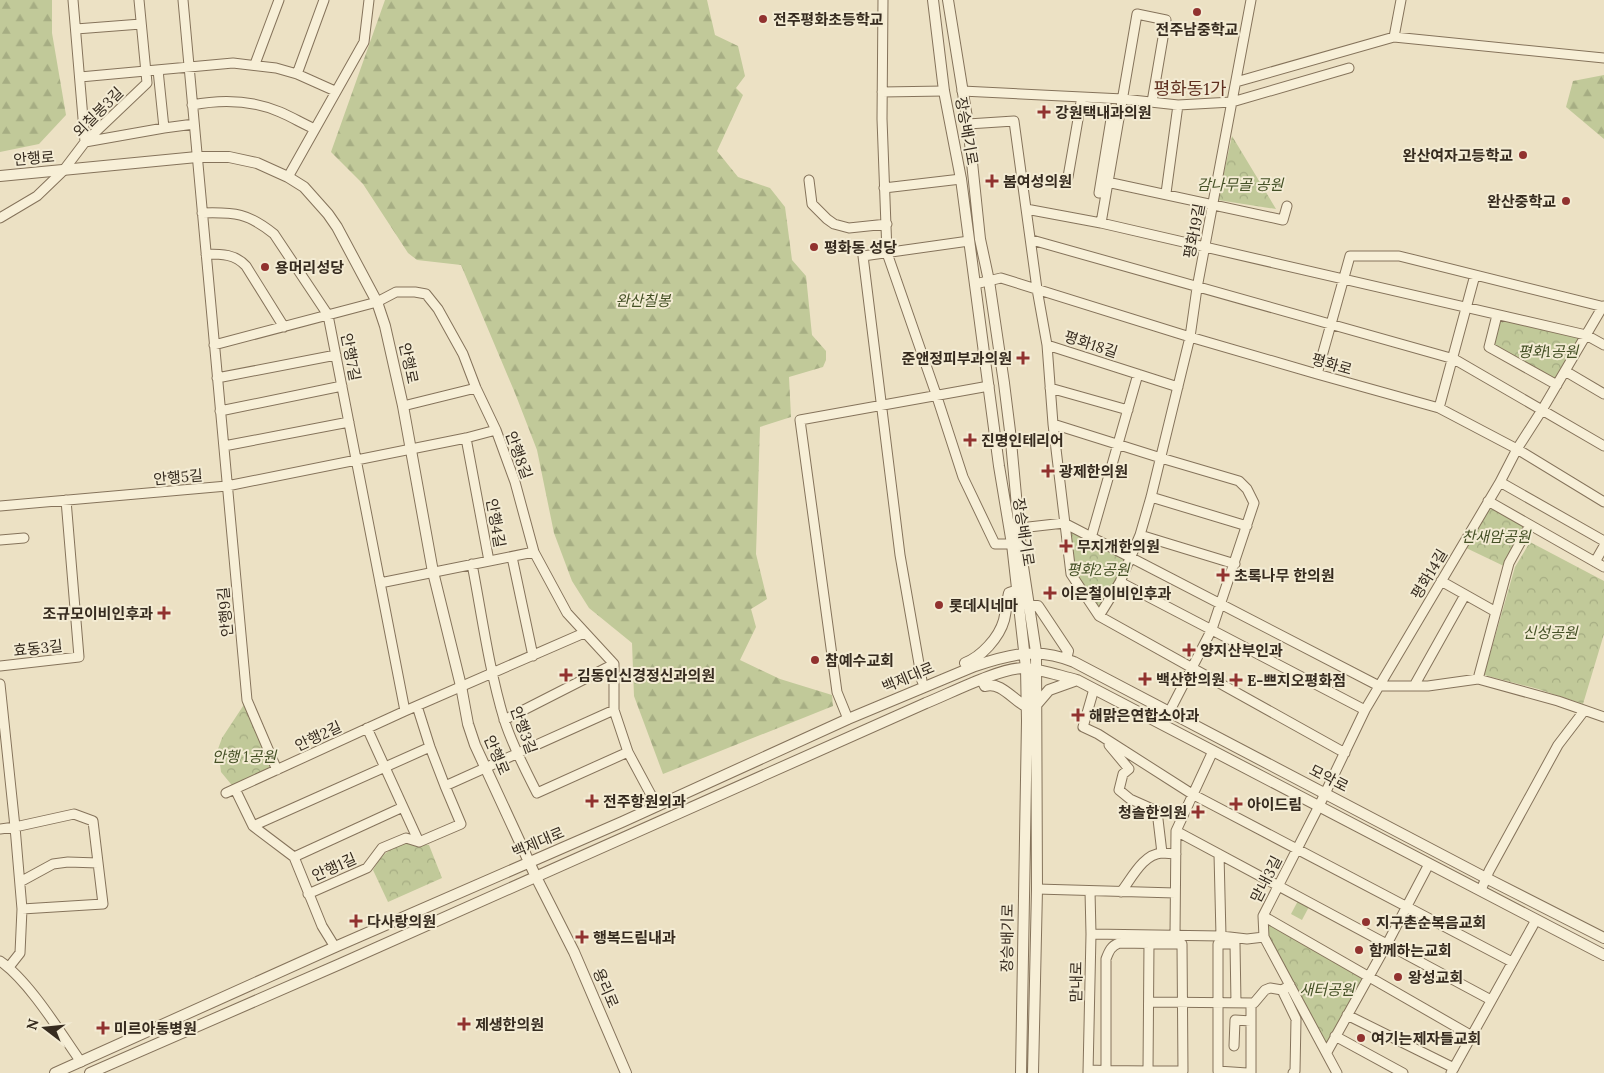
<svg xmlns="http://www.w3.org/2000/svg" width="1604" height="1073" font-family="Lora,'Noto Sans KR',serif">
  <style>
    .grass { fill: #c1c999 }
    .forest { fill: url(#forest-firs) }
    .park { fill: url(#park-crowns) }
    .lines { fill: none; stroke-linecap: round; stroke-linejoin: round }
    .minor-casing { stroke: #85735b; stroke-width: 11 }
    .tertiary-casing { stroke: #85735b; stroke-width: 12 }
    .minor { stroke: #f7efd7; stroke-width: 9 }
    .tertiary { stroke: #f7efd7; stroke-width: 10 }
    .poi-dot { fill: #91322f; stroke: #f3ebd3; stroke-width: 2 }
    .labels { text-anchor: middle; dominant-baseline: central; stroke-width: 4; stroke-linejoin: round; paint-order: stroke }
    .poi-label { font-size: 15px; font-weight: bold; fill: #362b1f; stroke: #f3ebd3; text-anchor: start }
    .street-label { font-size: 15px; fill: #362b1f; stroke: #f3ebd3 }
    .park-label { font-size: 15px; font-style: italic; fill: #455126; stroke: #f3ebd3 }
    .quarter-label { font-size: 18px; fill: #603020; stroke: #f3ebd3 }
  </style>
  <defs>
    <pattern id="forest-firs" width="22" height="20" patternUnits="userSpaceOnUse" patternTransform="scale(1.25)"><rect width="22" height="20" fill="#c1c999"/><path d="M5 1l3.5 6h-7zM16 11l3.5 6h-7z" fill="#a6ad83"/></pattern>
    <pattern id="park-crowns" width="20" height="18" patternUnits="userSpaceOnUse" patternTransform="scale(1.25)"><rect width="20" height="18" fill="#c1c999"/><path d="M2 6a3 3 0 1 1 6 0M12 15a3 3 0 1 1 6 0" fill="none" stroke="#a6ad83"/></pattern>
  </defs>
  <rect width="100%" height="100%" fill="#ece1c4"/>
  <path class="grass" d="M1300,897L1311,903L1302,920L1291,914Z"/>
  <path class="forest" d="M0,0H52V33L66,115L39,144L0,152Z
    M385,0H707L715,35L738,46L745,76L736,88L743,95L717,151L738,177L770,188L785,207L792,260L806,276L812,335L826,351V360L823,367L789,377L791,417L760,427L756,554L767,599L751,609L756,627L740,660L780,679L832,695L833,706L663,774L634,696L632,643L589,608L572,581L554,533L537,450L515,393L461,265L417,260L408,253L363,184L331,152Z
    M1604,75V139L1566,107L1573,81Z"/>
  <path class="park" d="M1232,136L1276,209L1218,200Z
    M1497,315L1586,335L1557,385L1489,347Z
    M1488,501L1530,525L1508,568L1462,546Z
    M1064,523L1130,557L1099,616L1071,574Z
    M1530,542L1604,581V634L1583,704L1538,689L1484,675L1515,567Z
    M247,700L277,770L235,789L221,772L218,749L222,738Z
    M408,842L429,845L442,878L388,902L373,870C383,853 389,848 408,842Z
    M1263,916L1369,977L1327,1052L1264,937Z"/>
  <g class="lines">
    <g class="minor-casing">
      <path id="minor" d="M73,0L85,142L164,128L158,70
        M183,0L247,700L277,770
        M883,0L882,119L887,253L936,394L963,477L995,544H1012
        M76,29L141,24
        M1394,37L1401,0
        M255,64L279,0
        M297,74L324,0
        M80,77L233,63L276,68L297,74L335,91
        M1236,82L1394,37L1604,58
        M962,91L1123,99L1178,105L1232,102L1349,68
        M882,92L944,91
        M192,105C222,99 252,100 280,112C292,117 303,124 315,129
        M1080,106L1107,108L1112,113L1099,193
        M968,124L1014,121L1037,289L1047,345L1053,424L1071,574L1099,616L1345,753
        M164,128L194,124
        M288,177L364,42L369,0
        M1068,177L1081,102
        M809,180L812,204L827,219L834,224L849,228L887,224
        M1107,182L1283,220L1287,206
        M884,188L961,179
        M1166,193L1178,105
        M1026,209L1101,223L1586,335L1604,345
        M202,213C235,212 248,213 274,234L328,315L405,711
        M0,218L37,196L63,171L85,142L147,83L139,0
        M1101,223L1137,14L1166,20L1152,102
        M1032,240L1454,359L1604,446
        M206,254C222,254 235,254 246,266L284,327
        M975,284L1001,278L1190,337L1317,374L1439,408L1517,449L1604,502
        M1497,315L1489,347L1557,385
        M214,345L377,302L396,292H415L426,294L438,309L463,354L476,388L496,430L515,482L534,552L567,613L614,664V710L628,752L657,806
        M1047,345L1178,387
        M1565,371L1604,394
        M1317,374L1350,256H1399L1604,307
        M217,378L336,355
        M1050,388L1128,410
        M403,406L476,388
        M1439,408L1475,275
        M220,411L342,386
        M1053,424L1161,458L1239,481L1247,489L1254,503L1212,629L1163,724
        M466,438L489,561
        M224,446L349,422
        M1500,482L1604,541
        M1151,497L1247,526
        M1488,501L1604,567
        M0,506L227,486L466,438L496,430
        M1020,528L1064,523L1379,686H1428L1478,679L1558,701L1604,717
        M1140,535L1235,564
        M1091,538L1138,374
        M0,540L24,538
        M512,557L533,656
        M1595,562L1604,546
        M472,564C482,616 489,669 504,719C512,745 525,769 537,793L628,752
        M1441,581L1496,612
        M1120,582L1365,710
        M380,583L534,552
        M1099,616L1120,582L1140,535L1151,497L1190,337L1197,288L1251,0
        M0,666L79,657L66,500
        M1478,679L1509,563L1530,525
        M922,681L900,555L863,256L969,241
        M0,684L15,827L74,814L93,821L103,904L22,909
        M1414,686L1465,595
        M1094,689L1083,727L1098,734L1192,794L1512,962
        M417,706L430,747L445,786
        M848,719L837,692L800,420L989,386
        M504,720L614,664
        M367,728L419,842
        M1109,745L1129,769L1123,774L1119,790L1130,799L1157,811L1162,853L1176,854
        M235,789L253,826L294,857L322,926L335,947
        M226,793L405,711L584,633
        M253,826L430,747
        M0,829L15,827L22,909L20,953L9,967
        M1176,831L1491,1000
        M1219,854L1221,936
        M294,857L403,807
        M20,882L53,864L68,862L98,863
        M1037,889L1175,893
        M1481,890L1489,871L1558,745L1584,711
        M1121,892C1132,878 1143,854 1162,853
        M308,894L367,868L382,848L406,838L419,842L461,824L445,786L614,710
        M1263,916L1472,1036
        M1091,934L1221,936L1247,939L1264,937
        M1175,935L1176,831L1213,751
        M0,961C29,981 60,1032 81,1062
        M1282,990L1296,1019L1295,1071L1293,1073
        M1149,1002L1254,1003L1265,990L1270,988L1282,990L1290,985
        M1236,1003L1235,944H1218V1071L1247,1073
        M1347,1015L1454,1068
        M1335,1036L1403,1073
        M1234,1046L1235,1020L1251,1021
        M1327,1052L1387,944L1429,864
        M1088,1070C1119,1071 1151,1071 1183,1071L1182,944L1119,943C1111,946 1109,951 1106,959V1070
        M1148,1071L1149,943
        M1088,1073L1091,934L1090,891
        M1251,1073V1003
        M1337,1073L1264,937L1263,916L1319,806L1365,710L1500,482L1517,449L1542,410L1603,306
        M1451,1073L1536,920"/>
    </g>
    <g class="tertiary-casing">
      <path id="tertiary" d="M933,0L944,91L961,179L999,466L1012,544L1026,668L1027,721L1021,1073
        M948,0L968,124L980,239L989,281L1004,383L1010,431L1022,560L1036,652L1037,889L1033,1073
        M0,176L197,157H229L257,163L288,177L304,187L328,214L337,227L377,302L385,326L403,406L433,572L461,686L468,724L475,745L536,877L574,952L626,1073
        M1030,606H1038L1068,651L1066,659
        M965,663C981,657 999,638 1004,620C1006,611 1007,602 1009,593L1018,590
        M982,680L985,686C1001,681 1014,701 1027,707
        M1037,704L1049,690L1077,680
        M55,1073L335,947L622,822L848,719L975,666C1011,654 1038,647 1074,662L1486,878L1604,938
        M90,1073L340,964L926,703C951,693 999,668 1024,668C1041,669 1060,676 1077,680L1604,955"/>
    </g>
    <use href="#minor" class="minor"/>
    <use href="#tertiary" class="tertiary"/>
  </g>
  <g class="poi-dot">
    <circle cx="1197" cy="12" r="5"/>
    <circle cx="763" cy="19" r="5"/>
    <path d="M1041.5 104.5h5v5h5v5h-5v5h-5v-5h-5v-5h5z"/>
    <circle cx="1523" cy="155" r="5"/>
    <path d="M989.5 173.5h5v5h5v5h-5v5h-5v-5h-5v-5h5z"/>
    <circle cx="1566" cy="201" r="5"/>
    <circle cx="814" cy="247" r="5"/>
    <circle cx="265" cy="267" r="5"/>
    <path d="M1020.5 350.5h5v5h5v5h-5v5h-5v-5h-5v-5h5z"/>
    <path d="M967.5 432.5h5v5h5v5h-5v5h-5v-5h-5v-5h5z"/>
    <path d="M1045.5 463.5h5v5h5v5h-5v5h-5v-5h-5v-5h5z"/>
    <path d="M1063.5 538.5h5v5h5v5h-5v5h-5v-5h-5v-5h5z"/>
    <path d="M1220.5 567.5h5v5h5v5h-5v5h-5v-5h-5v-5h5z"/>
    <path d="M1047.5 585.5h5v5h5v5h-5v5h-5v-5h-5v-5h5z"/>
    <circle cx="939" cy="605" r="5"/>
    <path d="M161.5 605.5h5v5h5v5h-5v5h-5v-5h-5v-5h5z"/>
    <path d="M1186.5 642.5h5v5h5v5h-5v5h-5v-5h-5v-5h5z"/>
    <circle cx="815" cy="660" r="5"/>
    <path d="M563.5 667.5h5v5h5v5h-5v5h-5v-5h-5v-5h5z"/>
    <path d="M1142.5 671.5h5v5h5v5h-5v5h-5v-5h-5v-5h5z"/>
    <path d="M1233.5 672.5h5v5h5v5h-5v5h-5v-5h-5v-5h5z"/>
    <path d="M1075.5 707.5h5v5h5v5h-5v5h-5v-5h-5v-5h5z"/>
    <path d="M589.5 793.5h5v5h5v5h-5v5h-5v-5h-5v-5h5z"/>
    <path d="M1233.5 796.5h5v5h5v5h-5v5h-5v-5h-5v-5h5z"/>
    <path d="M1195.5 804.5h5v5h5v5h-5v5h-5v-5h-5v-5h5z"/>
    <path d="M353.5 913.5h5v5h5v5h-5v5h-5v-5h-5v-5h5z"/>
    <circle cx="1366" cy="922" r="5"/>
    <path d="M579.5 929.5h5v5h5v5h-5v5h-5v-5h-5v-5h5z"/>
    <circle cx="1359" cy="950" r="5"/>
    <circle cx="1398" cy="977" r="5"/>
    <path d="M461.5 1016.5h5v5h5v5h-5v5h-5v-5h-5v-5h5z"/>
    <path d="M100.5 1020.5h5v5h5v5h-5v5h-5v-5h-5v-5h5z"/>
    <circle cx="1361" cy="1038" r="5"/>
  </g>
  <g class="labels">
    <g class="poi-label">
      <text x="773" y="19">전주평화초등학교</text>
      <text x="1197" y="29" text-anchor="middle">전주남중학교</text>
      <text x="1055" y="112">강원택내과의원</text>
      <text x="1513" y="155" text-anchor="end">완산여자고등학교</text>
      <text x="1003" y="181">봄여성의원</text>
      <text x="1556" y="201" text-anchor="end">완산중학교</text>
      <text x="824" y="247">평화동 성당</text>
      <text x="275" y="267">용머리성당</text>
      <text x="1012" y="358" text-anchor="end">준앤정피부과의원</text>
      <text x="981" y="440">진명인테리어</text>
      <text x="1059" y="471">광제한의원</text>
      <text x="1077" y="546">무지개한의원</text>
      <text x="1234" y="575">초록나무 한의원</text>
      <text x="1061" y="593">이은철이비인후과</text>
      <text x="949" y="605">롯데시네마</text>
      <text x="153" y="613" text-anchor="end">조규모이비인후과</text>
      <text x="1200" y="650">양지산부인과</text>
      <text x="825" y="660">참예수교회</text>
      <text x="577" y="675">김동인신경정신과의원</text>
      <text x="1156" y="679">백산한의원</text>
      <text x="1247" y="680">E-쁘지오평화점</text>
      <text x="1089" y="715">해맑은연합소아과</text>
      <text x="603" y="801">전주항원외과</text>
      <text x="1247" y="804">아이드림</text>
      <text x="1187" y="812" text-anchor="end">청솔한의원</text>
      <text x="367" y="921">다사랑의원</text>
      <text x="1376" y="922">지구촌순복음교회</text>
      <text x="593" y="937">행복드림내과</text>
      <text x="1369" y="950">함께하는교회</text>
      <text x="1408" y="977">왕성교회</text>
      <text x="475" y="1024">제생한의원</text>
      <text x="114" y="1028">미르아동병원</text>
      <text x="1371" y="1038">여기는제자들교회</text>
    </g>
    <g class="street-label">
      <text transform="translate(98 112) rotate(-45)">외칠봉3길</text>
      <text transform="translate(967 131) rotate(80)">장승배기로</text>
      <text transform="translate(34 158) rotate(-5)">안행로</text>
      <text transform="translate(1194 231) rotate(-79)">평화19길</text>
      <text transform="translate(1091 344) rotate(18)">평화18길</text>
      <text transform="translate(351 357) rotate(79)">안행7길</text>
      <text transform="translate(409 363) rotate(78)">안행로</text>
      <text transform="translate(1332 364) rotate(16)">평화로</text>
      <text transform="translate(519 455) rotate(70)">안행8길</text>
      <text transform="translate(178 477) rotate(-5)">안행5길</text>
      <text transform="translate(496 523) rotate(80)">안행4길</text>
      <text transform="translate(1024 532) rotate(81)">장승배기로</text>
      <text transform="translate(1429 574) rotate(-59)">평화14길</text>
      <text transform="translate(225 612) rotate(-95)">안행9길</text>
      <text transform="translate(38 648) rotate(-6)">효동3길</text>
      <text transform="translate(908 677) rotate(-23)">백제대로</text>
      <text transform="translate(524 730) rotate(70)">안행3길</text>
      <text transform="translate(318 736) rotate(-25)">안행2길</text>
      <text transform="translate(497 755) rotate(67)">안행로</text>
      <text transform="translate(1329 778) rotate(27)">모악로</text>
      <text transform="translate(538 842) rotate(-23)">백제대로</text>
      <text transform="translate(334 867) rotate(-24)">안행1길</text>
      <text transform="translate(1266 879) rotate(-63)">맏내3길</text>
      <text transform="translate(1007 938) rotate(-89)">장승배기로</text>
      <text transform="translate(1076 982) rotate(-89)">맏내로</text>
      <text transform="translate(606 988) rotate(67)">용리로</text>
    </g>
    <g class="park-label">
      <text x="1240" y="184">감나무골 공원</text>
      <text x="643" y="300">완산칠봉</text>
      <text x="1548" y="351">평화1공원</text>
      <text x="1496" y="536">찬새암공원</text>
      <text x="1098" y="569">평화2공원</text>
      <text x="1550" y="632">신성공원</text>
      <text x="244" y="756">안행 1공원</text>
      <text x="1327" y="989">새터공원</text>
    </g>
    <g class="quarter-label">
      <text x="1190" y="88">평화동1가</text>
    </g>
  </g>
  <g transform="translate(45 1028) rotate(286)" stroke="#f3ebd3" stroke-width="4" paint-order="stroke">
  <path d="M0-4L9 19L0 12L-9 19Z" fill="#362b1f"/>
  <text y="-8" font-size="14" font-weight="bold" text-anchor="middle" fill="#362b1f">N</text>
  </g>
</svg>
